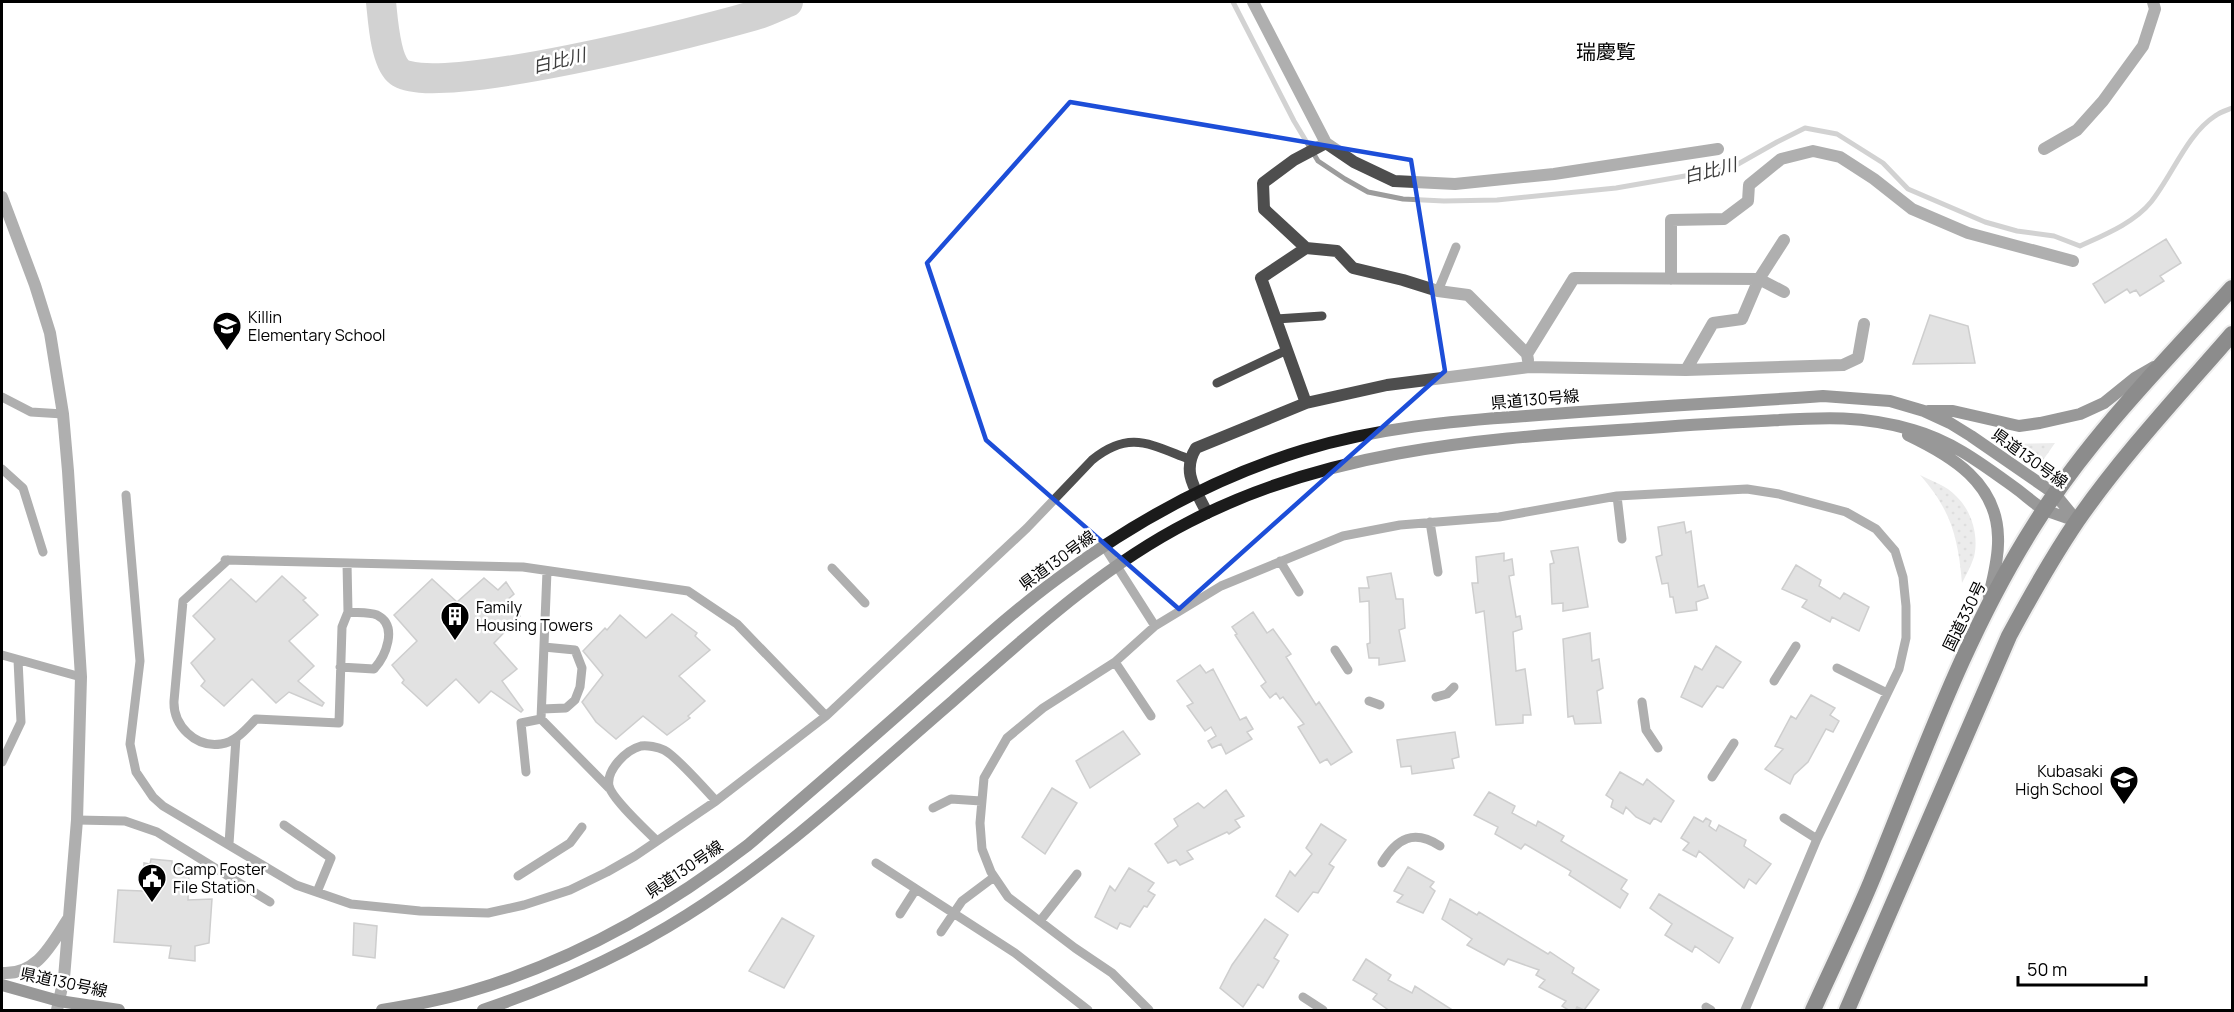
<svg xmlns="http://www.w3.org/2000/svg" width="2234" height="1012" font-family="Manrope,'Noto Sans JP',sans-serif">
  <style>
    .grass { fill: url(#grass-dots) }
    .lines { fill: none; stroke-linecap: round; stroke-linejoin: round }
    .stream { stroke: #9c9c9c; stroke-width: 5 }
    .river { stroke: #9c9c9c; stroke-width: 30 }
    .building { fill: #bebebe; stroke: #929292; stroke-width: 1.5 }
    .trunk-casing { stroke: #dbdbdb; stroke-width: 20 }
    .service { stroke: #4e4e4e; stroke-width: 9 }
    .minor { stroke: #4e4e4e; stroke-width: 12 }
    .tertiary { stroke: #4e4e4e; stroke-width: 12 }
    .secondary { stroke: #1b1b1b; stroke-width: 12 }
    .trunk { stroke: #000; stroke-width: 16 }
    .marked { fill: none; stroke: #1d4ed8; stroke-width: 4.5; stroke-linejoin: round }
    .labels { text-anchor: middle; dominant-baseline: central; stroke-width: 5; stroke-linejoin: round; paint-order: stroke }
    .poi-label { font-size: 16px; fill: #000; stroke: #fff; text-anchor: start }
    .street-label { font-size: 16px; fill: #000; stroke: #fff }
    .water-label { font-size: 18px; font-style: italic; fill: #3d3d3d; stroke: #fff }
    .quarter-label { font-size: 20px; fill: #000; stroke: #fff }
  </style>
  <defs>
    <pattern id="grass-dots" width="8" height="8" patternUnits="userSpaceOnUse" patternTransform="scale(1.5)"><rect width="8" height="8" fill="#d5d5d5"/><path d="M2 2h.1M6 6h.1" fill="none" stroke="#b5b5b5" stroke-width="1.8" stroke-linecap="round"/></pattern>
  </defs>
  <rect width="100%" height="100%" fill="#fff"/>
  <path class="grass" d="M2055,443L2041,463L2012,444Z
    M1920,475C1932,481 1947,486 1956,496C1972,511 1979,536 1974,557C1971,566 1966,575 1962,583C1958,537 1951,510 1920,475Z"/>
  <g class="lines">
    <path class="stream" d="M1233,2L1294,121L1318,161L1345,179L1368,192L1403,199L1444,201L1497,200L1616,188L1731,168L1777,142L1805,128L1837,134L1883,163L1908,189L1985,222L2017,231L2054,236L2080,246C2104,235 2134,223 2151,202C2172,176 2187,134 2215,116C2220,112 2227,110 2232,108"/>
    <path class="river" d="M381,2C383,20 385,58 398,71C428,101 710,29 759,14C768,11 778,6 788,2"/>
  </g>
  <path class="building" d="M2166,239L2181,263L2160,276L2164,281L2140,296L2136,290L2130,293L2127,289L2105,303L2093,284Z
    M1930,315L1968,326L1975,363L1913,364Z
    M1684,522L1686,533L1691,531L1698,587L1704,585L1708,598L1696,602L1697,610L1676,613L1673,597H1670L1668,583L1662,584L1656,557L1662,555L1658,527Z
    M1578,547L1588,607L1563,611V603L1552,604L1550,564L1554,563L1551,551Z
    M1504,553V561L1512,559L1514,575L1509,576L1516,617L1520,616L1522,629L1513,632L1516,671L1525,669L1531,715H1523V723L1496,725L1484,611L1476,613L1472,583H1478L1476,557Z
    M1796,565L1821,580L1819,586L1840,599L1844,593L1869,607L1859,631L1832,617L1830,622L1802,607L1807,600L1782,589Z
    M1391,573L1396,599H1403L1405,628L1399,630L1405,661L1379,665V658H1369L1367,644L1370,643L1369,601L1360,602L1359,588H1369L1367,577Z
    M282,576L306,598L303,600L318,615L289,641L314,666L298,681L324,703L322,706L289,692L276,703L252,679L224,706L201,686L205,681L191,663L215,639L193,616L231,579L256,602Z
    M484,578L498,590L506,582L514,594L506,601L520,616L494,643L517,669L502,681L523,710L521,712L491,691L479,703L456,679L427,706L402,683L404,680L392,665L417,641L394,615L432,579L457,602Z
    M1253,612L1267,633L1273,629L1291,654L1286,657L1316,705L1319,702L1352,752L1331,765L1327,759L1320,763L1298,727L1304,724L1283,697L1280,699L1276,693L1270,698L1261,686L1266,682L1235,635L1237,634L1232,627Z
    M672,614L697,633L695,636L710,650L679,676L705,701L688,716L690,718L667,735L643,716L616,739L596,722L582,702L603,675L583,651L605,628L607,630L620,615L646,638Z
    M1590,633L1592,661L1599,659L1603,688L1597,691L1601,723L1575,724L1573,716L1568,717L1563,639Z
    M1716,646L1741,662L1723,688L1717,686L1702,707L1681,697L1695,666L1702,670Z
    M1200,665L1206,673L1213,669L1240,720L1246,717L1253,729L1247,732L1252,739L1226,754L1221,744L1212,748L1208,741L1216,736L1211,727L1205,731L1187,706L1193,703L1177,681Z
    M1811,695L1835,708L1830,715L1839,721L1833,732L1826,729L1808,762L1794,775L1790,784L1765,769L1783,749L1775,746L1791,716L1796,719Z
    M1123,731L1140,754L1090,788L1076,761Z
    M1455,732L1459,757L1452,759L1454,768L1412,774L1411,766L1401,767L1397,740Z
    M1620,772L1643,785L1647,779L1674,801L1661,822L1654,818L1650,824L1636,817L1626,807L1623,814L1611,807L1613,800L1606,795Z
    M1052,788L1077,803L1045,854L1022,837Z
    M1226,790L1244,816L1235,820L1240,827L1229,834L1227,832L1187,851L1193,859L1180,865L1176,860L1168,863L1155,844L1178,826L1174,819L1198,803L1204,808Z
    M1489,792L1515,806L1512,813L1536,826L1538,821L1564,836L1561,841L1627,880L1621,889L1628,894L1620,908L1569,875L1571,871L1525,844L1521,849L1495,834L1498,827L1474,815Z
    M1694,817L1703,822L1706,818L1711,821L1709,826L1716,831L1719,825L1746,840L1744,846L1771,864L1756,884L1749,879L1744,888L1699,851L1696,857L1683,850L1689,843L1681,838Z
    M1321,824L1346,840L1329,864L1334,867L1318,893L1313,892L1298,912L1276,896L1290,871L1295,876L1312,854L1306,848Z
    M151,859L172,861V867L189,869L188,900L212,899L209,943L195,946V961L169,958L171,946L114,942L118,890L143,891L144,863L150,864Z
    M1408,867L1434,882L1430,887L1435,891L1423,913L1397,902L1403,895L1394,891Z
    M1129,868L1154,883L1148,891L1155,895L1147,907L1144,906L1130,927L1120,923L1117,929L1095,917L1110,886L1115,891Z
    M1659,894L1733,938L1719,963L1695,946L1692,952L1665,935L1672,924L1650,908Z
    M1450,899L1477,915L1479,912L1548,954L1550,952L1574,968L1572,973L1599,990L1584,1010L1577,1007L1575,1011H1570L1562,1006L1566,1001L1539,987L1545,980L1536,975L1539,970L1508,959L1504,965L1467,945L1472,939L1442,919Z
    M782,918L814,936L784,988L749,971Z
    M1265,919L1288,935L1274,958L1279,961L1263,988L1258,984L1243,1007L1220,988L1232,965Z
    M354,923L377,926L375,958L353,955Z
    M1366,959L1391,975L1388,980L1412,993L1415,986L1454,1011H1390L1373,999L1377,994L1353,980Z"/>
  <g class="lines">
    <g class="trunk-casing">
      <path id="trunk" d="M1813,1010C1832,968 1853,925 1871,882C1921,761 1964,635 2035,524C2089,438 2163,363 2232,288
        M1847,1010L2009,636C2030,597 2052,558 2077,521C2123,455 2179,395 2232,334"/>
    </g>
    <path class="service" d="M1438,291L1456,247
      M1276,319L1322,316
      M1217,383L1287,350
      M2,397L31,412L63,414
      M2,469L23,488L43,552
      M126,495L140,661L130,744L136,772L153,797L163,806L296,885L351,904L420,911L488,913L524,905L570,890L607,872L635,856L716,801L826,716L1027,528L1092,460C1129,430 1149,444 1189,459
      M1617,496L1622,539
      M1430,522L1438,572
      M1104,546L1155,626
      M225,560L523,567L688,591L737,624L826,716
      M228,560L183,601L174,701C173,725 195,748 221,744C236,742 246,729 256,719L339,723L342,627L348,612L347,563
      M1280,561L1299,592
      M832,568L865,603
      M547,571L541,719L609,788
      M1335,650L1348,670
      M2,655L81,677
      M1115,662L1151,716
      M340,667L374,669C385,657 399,626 377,615C369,612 356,613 348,612
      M1837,668L1887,693
      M1774,681L1796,646
      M1436,697L1447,694L1454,687
      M1369,701L1380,705
      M1642,702L1646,730L1658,748
      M542,709L566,708L575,700L580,687L582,668L575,650L544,647
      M2,762L21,722L18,660
      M526,772L521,723L541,719
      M1712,777L1734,743
      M933,808L951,799L981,801
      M1784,818L1817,839
      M77,820L125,821L157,832L270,902
      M284,825L331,858L317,892
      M657,841C646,830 612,799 609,786C606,770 626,750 641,746C647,745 658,747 664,750C676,756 705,789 716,801
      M229,844L236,738
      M876,863L1015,953L1088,1010
      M1382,863C1397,838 1414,829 1440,846
      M518,876L570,843L582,827
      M900,914L916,889
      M1040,921L1077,874
      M941,932L962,901L994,877
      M1303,997L1323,1010
      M1706,1007L1711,1010
      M1149,1010L1112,973L1075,948L1008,897L991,872L982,849L980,823L984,778L1007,738L1043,708L1115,662L1155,626L1221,586L1343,536L1400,525L1499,517L1617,496L1747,489L1779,494L1846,512L1876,529L1895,551L1903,577L1906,606V638L1899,669L1817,839L1745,1010"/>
    <path class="minor" d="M1253,2L1326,143
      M2044,149L2077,130L2103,101L2143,46L2155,9L2153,2
      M1784,240L1759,279L1784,292
      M1306,248L1264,209L1263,183L1294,160L1326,143L1354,162L1394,181L1455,184L1554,174L1718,149
      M1671,279V220L1724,219L1748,201L1749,185L1781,159L1813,151L1840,157L1874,179L1912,209L1968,233L2073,261
      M1528,360L1527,354L1574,278L1759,279L1742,319L1713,323L1686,370
      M1306,403L1261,278L1306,248L1337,251L1353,268L1403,280L1438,291L1468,295L1527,354
      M1207,513C1196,490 1181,472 1196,448L1306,403L1387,385L1529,367L1686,370L1843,365L1858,358L1864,324"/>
    <path class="tertiary" d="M2,197L35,285L50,333L63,414L68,471L81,677L77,820L64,978L57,1010
      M2,973C37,975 51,945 68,919"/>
    <path class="secondary" d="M1928,411H1953L2019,426L2040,423L2080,414L2104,403L2135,378L2154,367
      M1908,435C1952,456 1997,483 1998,537C1999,557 1993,577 1989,596
      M2,985L59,1001L119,1010
      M382,1010C412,1005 442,1000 471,991C573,961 665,909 748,845C805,796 862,747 918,697C964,657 1008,615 1057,579C1132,523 1215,477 1304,450C1376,428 1451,421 1526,416C1625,408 1724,403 1823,396L1890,401L1924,411L1950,423L1971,436L2055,494L2077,521
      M483,1010C554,986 622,956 687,915C783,855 867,775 953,701C1027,636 1101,567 1189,522C1321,453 1471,439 1618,430C1665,427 1713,423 1761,421C1817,418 1858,414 1913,430C1952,441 1982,464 2014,487C2024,494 2033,503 2043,509C2053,514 2066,517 2077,521"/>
    <use href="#trunk" class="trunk"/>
  </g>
  <path d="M0 0H2234V1012H0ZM1070,102L1411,160L1445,371L1179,609L986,440L927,263Z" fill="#fff" fill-opacity=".55" fill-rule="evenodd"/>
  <path class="marked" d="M1070,102L1411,160L1445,371L1179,609L986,440L927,263Z"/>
  <defs>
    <g id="school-pin" transform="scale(1.5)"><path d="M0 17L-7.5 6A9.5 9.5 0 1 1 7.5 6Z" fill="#000" stroke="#fff"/><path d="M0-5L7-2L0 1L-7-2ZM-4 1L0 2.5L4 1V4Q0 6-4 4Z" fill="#fff"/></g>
    <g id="building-pin" transform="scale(1.5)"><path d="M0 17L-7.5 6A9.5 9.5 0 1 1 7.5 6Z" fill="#000" stroke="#fff"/><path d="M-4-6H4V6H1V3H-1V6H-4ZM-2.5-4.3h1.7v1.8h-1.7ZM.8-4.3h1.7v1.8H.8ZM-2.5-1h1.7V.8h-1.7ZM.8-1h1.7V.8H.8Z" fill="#fff"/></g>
    <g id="civic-pin" transform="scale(1.5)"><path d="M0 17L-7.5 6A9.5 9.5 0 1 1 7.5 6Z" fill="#000" stroke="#fff"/><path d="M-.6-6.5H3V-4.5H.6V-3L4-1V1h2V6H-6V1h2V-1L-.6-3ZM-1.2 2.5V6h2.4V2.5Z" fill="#fff"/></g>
  </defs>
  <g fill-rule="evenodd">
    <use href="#school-pin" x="227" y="326"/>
    <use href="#building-pin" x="455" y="616"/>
    <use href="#school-pin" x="2124" y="780"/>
    <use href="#civic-pin" x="152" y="878"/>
  </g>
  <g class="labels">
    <g class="poi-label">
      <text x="248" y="317">Killin<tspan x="248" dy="18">Elementary School</tspan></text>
      <text x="476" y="607">Family<tspan x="476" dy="18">Housing Towers</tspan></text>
      <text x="2103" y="771" text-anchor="end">Kubasaki<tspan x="2103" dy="18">High School</tspan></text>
      <text x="173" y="869">Camp Foster<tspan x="173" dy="18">File Station</tspan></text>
    </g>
    <g class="street-label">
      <text transform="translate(1535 399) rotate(-5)">県道130号線</text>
      <text transform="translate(2030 458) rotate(36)">県道130号線</text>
      <text transform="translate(1057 560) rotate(-36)">県道130号線</text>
      <text transform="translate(1964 616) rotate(-64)">国道330号</text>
      <text transform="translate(684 869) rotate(-34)">県道130号線</text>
      <text transform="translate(64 982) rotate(12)">県道130号線</text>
    </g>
    <g class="water-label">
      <text transform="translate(559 60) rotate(-13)">白比川</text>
      <text transform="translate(1710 170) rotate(-14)">白比川</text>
    </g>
    <g class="quarter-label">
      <text x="1606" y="51">瑞慶覧</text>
    </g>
  </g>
  <rect width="2234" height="1012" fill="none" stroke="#000000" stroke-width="6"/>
  <path d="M2018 976v9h128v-9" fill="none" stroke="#000000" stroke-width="3"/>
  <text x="2027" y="976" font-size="18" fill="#000000" stroke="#ffffff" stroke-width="4.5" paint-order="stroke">50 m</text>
</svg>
